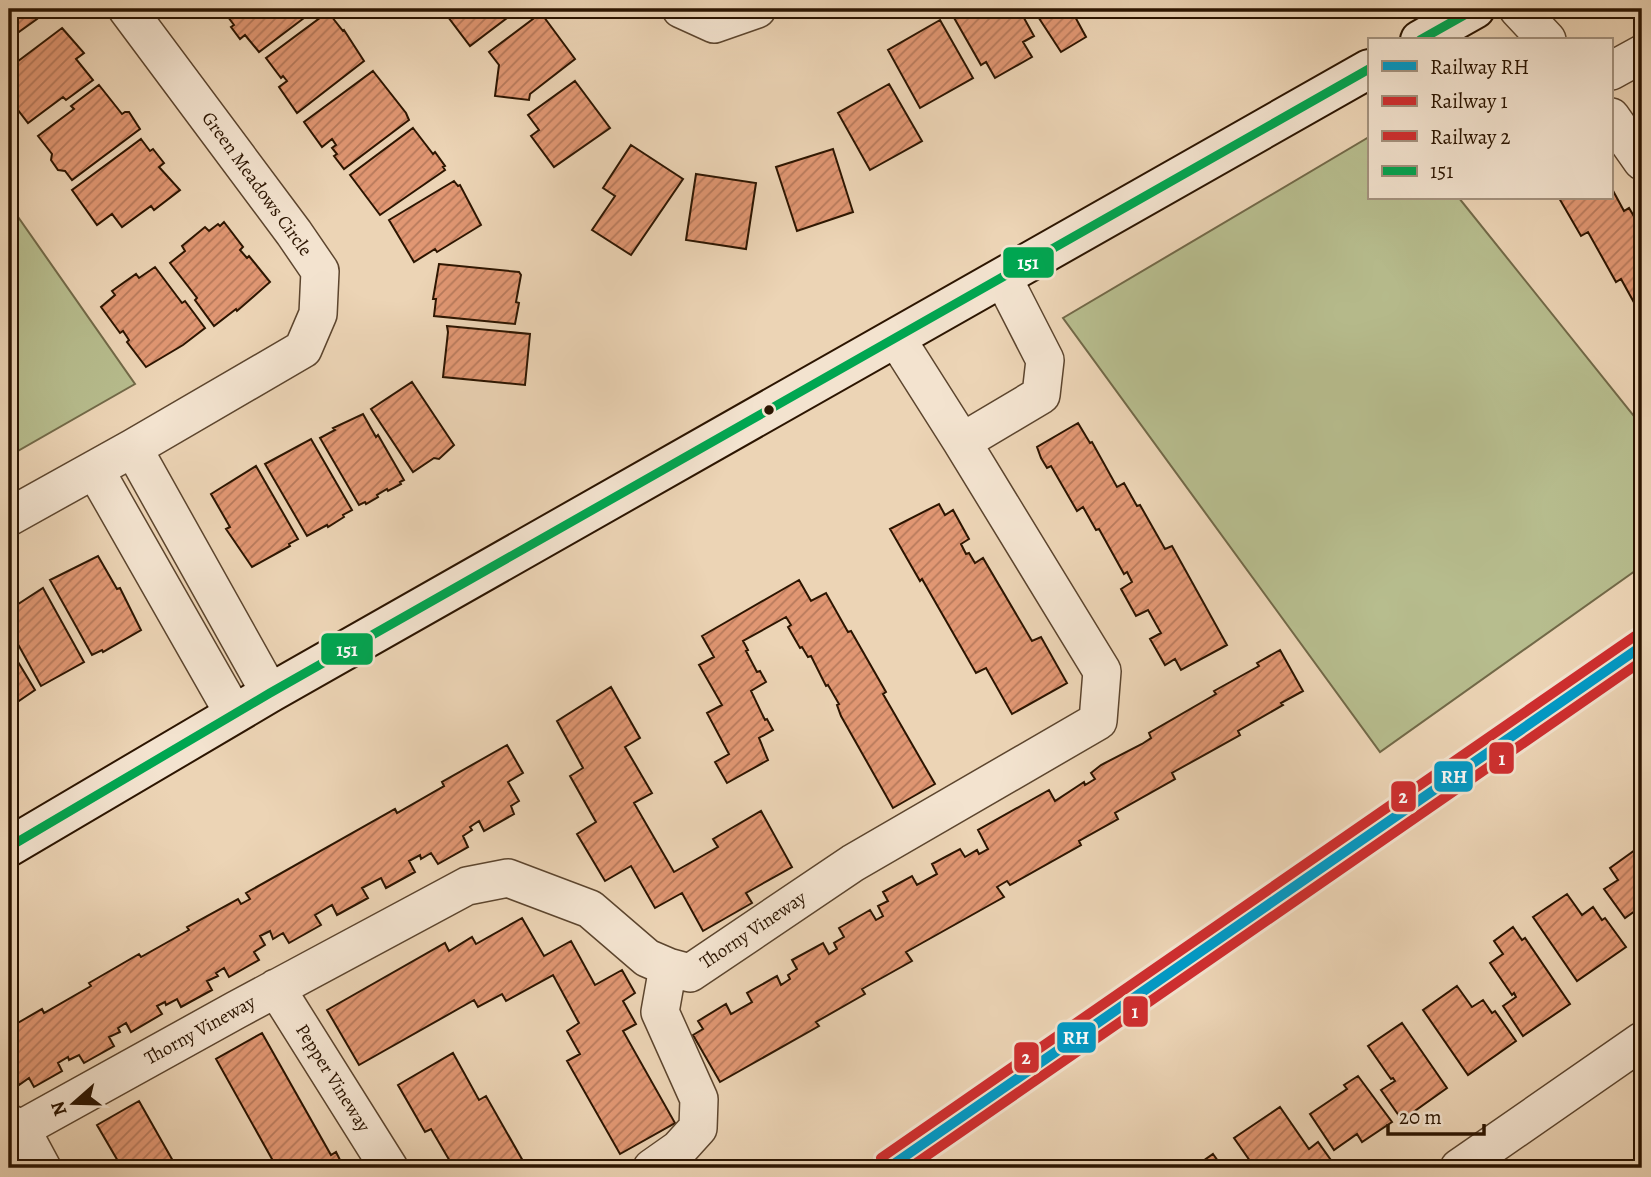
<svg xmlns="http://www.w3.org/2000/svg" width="1651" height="1177" font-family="Alegreya,serif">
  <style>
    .green { fill: #b7bd8e; stroke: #726948; stroke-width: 2 }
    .building { fill: url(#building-hatch); stroke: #2c1501; stroke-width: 2 }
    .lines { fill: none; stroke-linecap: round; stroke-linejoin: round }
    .minor-casing { stroke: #5c452e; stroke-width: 40 }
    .secondary-casing { stroke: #2c1501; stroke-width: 42 }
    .minor { stroke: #f3e3cf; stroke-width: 37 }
    .secondary { stroke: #f3e3cf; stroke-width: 38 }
    .bus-1-casing { stroke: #f3e3cf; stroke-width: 14 }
    .bus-1 { stroke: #00a651; stroke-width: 9 }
    .rail-1-casing { stroke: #f3e3cf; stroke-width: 16 }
    .rail-2-casing { stroke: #f3e3cf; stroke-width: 16 }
    .rail-3-casing { stroke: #f3e3cf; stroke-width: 16 }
    .rail-1 { stroke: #009ac7; stroke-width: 10 }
    .rail-2 { stroke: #cf2e2f; stroke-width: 10 }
    .rail-3 { stroke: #cf2e2f; stroke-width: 10 }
    .bus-dot { fill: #2c1501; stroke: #f3e3cf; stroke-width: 2.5 }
    .labels { text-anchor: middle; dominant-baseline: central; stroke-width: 5; stroke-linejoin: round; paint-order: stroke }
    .street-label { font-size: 19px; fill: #2c1501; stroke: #f3e3cf }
    .line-badge { stroke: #f3e3cf; stroke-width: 2.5 }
    .badge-label { font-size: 19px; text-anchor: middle; font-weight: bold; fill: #fff }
  </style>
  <defs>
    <pattern id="building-hatch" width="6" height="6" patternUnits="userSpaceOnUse" patternTransform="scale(1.75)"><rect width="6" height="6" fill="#e19773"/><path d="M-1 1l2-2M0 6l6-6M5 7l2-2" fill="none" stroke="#b77a5c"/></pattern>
  </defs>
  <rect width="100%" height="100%" fill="#ecd4b5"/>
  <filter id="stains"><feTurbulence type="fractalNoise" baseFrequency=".00286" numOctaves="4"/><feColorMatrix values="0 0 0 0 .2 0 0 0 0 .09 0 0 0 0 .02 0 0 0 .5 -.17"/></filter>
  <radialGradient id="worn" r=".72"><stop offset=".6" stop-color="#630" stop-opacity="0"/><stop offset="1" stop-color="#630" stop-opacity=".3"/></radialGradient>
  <path class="green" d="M1369,137V198H1459L1642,426V566L1380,752L1063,318Z
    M9,204L135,384L9,456V203Z"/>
  <path class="building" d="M9,9H30L37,19L9,39Z
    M222,9H309L312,12L259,52L245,35L240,39L231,27L234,25Z
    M442,9H519L470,46Z
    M949,9H1019L1034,36L1023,42L1032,57L995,78L986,62L981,65Z
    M1033,9H1095L1083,15L1080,9L1073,13L1086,37L1061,52Z
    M328,12L343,31L344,30L364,61L297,113L279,87L287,81L283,76L281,78L266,58Z
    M541,13L575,59L530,94L529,100L495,96L499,65L489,52Z
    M940,20L973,78L920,108L888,50Z
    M62,28L84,53L76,59L93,80L66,100L63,97L28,123L14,105L9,104V68Z
    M373,71L406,113L409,120L344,169L334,156L337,154L332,148L336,145L332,139L322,147L304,122Z
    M575,81L610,128L554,167L531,136L539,130L528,115Z
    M889,84L922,141L870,170L838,113Z
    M99,85L122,114L125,112H129L140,129L72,180L65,171L58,170L51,160L52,154L38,136L74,109L71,106Z
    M413,128L433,154L435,152L445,166L443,167L445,170L380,215L350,175Z
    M141,139L150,151L153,149L164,163L159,167L180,190L154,210L151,206L122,227L112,214L97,225L72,190Z
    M631,145L683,179L631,255L592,230L615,196L603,188Z
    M833,149L853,212L797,231L776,167Z
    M696,174L756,183L746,249L686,240Z
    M454,181L458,186L460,185L481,225L437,252L435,249L414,262L389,220Z
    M1611,187L1624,211L1629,208L1642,230V317L1621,279L1616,282L1588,232L1581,236L1559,198H1611Z
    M224,222L243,247L240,250L247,258L249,256L270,282L237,311L236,309L214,326L195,300L197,298L170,263L185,251L182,246L205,227L209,231L218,224L220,226Z
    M439,264L519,272L521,275L516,302L519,303L515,324L434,316L436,299H433Z
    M155,267L182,303L185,301L205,328L183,345L146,367L127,342L129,340L123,331L120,333L101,307L115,295L112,291L136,274L139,278Z
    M447,326L530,334L525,385L443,377L448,332Z
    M412,382L454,445L439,459L434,458L413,472L371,409Z
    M363,414L376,437L378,435L404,480L400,482L401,484L388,491L387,489L377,495L378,497L366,504L365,502L359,505L320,438L335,430L333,428Z
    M1078,423L1090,443L1092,442L1117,487L1124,483L1137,506L1140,505L1165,549L1172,546L1227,645L1181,670L1175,659L1165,665L1150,639L1161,633L1148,610L1136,616L1121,589L1132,582L1127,572L1124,574L1099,529L1096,530L1083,507L1077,511L1051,466L1047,468L1041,458L1037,447Z
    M311,439L352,510L343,515L344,517L328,527L327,525L307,536L265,464Z
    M256,466L298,539L289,544L290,546L252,567L226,529L230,527L211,494Z
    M939,504L945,515L953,510L969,539L961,544L966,554L969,553L975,563L983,558L1032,641L1041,637L1067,683L1012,714L986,668L976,673L922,579L920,581L890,529Z
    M98,556L117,589L120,588L141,630L103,652L102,650L92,655L50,580Z
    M799,580L811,601L826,593L848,632L851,631L886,692L883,694L935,784L893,808L841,716L837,705L839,704L828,685L826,686L811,656L808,657L802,647L800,648L788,627L791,625L786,617L743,641L748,650L746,651L757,672L760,671L766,682L751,691L765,720L767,719L773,730L759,738L768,760L727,783L715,762L729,754L707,713L722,705L699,665L714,657L702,636Z
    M43,588L84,662L41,686L9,628V610Z
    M9,647L35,690L10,707L9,705Z
    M1280,650L1303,691L1281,703L1283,705L1238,731L1240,735L1172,773L1175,779L1115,813L1118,819L1079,841L1081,845L1010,885L1007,881L997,887L1004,897L906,952L912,961L862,989L865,994L816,1022L819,1026L720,1082L693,1035L703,1029L698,1021L726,1004L731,1014L752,1002L747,993L777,976L781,985L790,979L788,975L797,969L792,960L823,943L829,954L837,949L834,943L844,937L839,928L870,910L876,920L883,916L878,906L888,901L883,892L912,876L917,885L937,874L932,864L960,849L965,857L977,850L979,854L988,849L978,830L1049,790L1055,801L1084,782L1085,785L1095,779L1091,773L1101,765L1142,744L1151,738L1149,733L1216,694L1214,691L1259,666L1257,663Z
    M611,687L640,738L625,747L652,793L634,803L674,872L718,847L713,839L761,811L792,867L746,893L752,903L703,931L682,893L655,908L631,866L605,881L577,834L596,822L570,776L583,768L557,721Z
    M507,745L523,773L508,782L519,801L511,806L514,814L484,831L479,821L470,827L472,830L463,836L468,847L438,864L431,853L421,859L420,855L409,861L415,872L386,888L381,878L362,888L368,898L337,915L332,905L315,915L321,925L289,943L283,933L273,939L270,931L260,936L265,945L254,952L259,960L229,977L224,968L216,973L218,976L207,981L212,990L181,1007L177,999L166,1005L165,1002L157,1006L162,1014L131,1032L126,1023L118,1028L120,1032L109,1037L114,1046L84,1063L79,1055L69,1060L68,1057L58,1063L62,1071L34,1087L29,1078L19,1085L9,1068V1028L42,1009L44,1013L91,986L89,983L139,954L141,957L189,930L187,927L238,899L241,904L250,899L246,893L395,809L397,813L444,786L442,782Z
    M1642,845V906L1625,918L1604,889L1618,880L1610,868Z
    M1567,894L1582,915L1593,907L1602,920L1605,918L1626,947L1577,981L1533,917Z
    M522,918L544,956L571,941L595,985L622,970L635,993L623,1001L636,1024L623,1031L675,1123L620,1154L567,1061L580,1054L567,1031L579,1023L553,975L506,1001L502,994L478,1007L474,1000L359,1065L327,1010L445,943L449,951L472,937L476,944Z
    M1513,927L1522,940L1525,938L1570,1004L1523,1036L1503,1006L1516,997L1514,993L1512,995L1490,963L1503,954L1494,941Z
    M1457,986L1472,1007L1483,1000L1492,1013L1495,1011L1516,1041L1468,1075L1423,1010Z
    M1402,1023L1447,1088L1402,1120L1381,1090L1395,1081L1393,1078L1391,1079L1368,1046Z
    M262,1033L331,1155L336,1152L344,1168H277L216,1059Z
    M453,1053L479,1100L486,1096L527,1168H454L431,1129L425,1132L398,1085Z
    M1358,1076L1392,1122L1362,1142L1357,1134L1334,1150L1310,1114L1347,1089L1344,1085Z
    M139,1101L177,1168H122L97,1125Z
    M1280,1107L1309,1149L1318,1142L1333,1163L1325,1168H1255L1234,1138Z
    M1213,1154L1223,1168H1193Z"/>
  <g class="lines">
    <g class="minor-casing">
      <path id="minor" d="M681,9L714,24L757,9
        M1518,9L1547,40
        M1611,71L1642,54
        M1611,117L1642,161
        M896,338L962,442
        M133,448L270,693
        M95,470L234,714
        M9,517L133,448L303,349L318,314L320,271L294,233L127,9
        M276,988L389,1168
        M9,1123L21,1129L236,1010L467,886L508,878L590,909L647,958L668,967L690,973L853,863L1098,721L1102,671L962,442L1041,395L1045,360L1003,278
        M21,1129L42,1168
        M652,1168L679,1149L698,1128L699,1099L660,1012L668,967
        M1459,1168L1642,1041"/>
    </g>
    <g class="secondary-casing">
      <path id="secondary" d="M1420,40L1475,9
        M9,847L270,693L1369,69"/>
    </g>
    <use href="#minor" class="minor"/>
    <use href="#secondary" class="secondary"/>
    <g class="bus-1-casing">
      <path id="bus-1" d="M1420,40L1475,9
        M9,847L270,693L1369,69"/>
    </g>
    <use href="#bus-1" class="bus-1"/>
    <g class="rail-1-casing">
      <path id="rail-1" d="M888,1168L1642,646"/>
    </g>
    <g class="rail-2-casing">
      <path id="rail-2" d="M909,1168L1642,661"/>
    </g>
    <g class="rail-3-casing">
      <path id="rail-3" d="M881,1158L1635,636"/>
    </g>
    <use href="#rail-1" class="rail-1"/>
    <use href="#rail-2" class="rail-2"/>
    <use href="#rail-3" class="rail-3"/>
  </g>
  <circle class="bus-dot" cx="769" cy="410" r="6"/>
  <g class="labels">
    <g class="street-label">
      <text transform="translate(257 184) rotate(54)">Green Meadows Circle</text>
      <text transform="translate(753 930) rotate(-34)">Thorny Vineway</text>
      <text transform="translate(200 1030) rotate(-29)">Thorny Vineway</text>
      <text transform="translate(333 1078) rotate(58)">Pepper Vineway</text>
    </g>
  </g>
  <g class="line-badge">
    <rect x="1002" y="246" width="53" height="33" rx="7" fill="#00a651"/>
    <rect x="320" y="632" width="54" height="34" rx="7" fill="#00a651"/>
    <rect x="1488" y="741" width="27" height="34" rx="7" fill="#cf2e2f"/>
    <rect x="1433" y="760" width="41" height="33" rx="7" fill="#009ac7"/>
    <rect x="1390" y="780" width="27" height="33" rx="7" fill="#cf2e2f"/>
    <rect x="1122" y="995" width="27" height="33" rx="7" fill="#cf2e2f"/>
    <rect x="1056" y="1021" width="41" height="33" rx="7" fill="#009ac7"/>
    <rect x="1013" y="1041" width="27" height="33" rx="7" fill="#cf2e2f"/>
  </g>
  <g class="badge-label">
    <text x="1028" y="269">151</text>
    <text x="347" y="656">151</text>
    <text x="1502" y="765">1</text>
    <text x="1454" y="783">RH</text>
    <text x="1403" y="803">2</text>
    <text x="1135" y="1018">1</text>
    <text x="1076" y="1044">RH</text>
    <text x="1026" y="1064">2</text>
  </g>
  <rect width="1651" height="1177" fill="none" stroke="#ecd4b5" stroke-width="35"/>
  <rect x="10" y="10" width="1630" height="1156" fill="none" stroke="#2c1501" stroke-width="3.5"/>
  <rect x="18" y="18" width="1616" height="1142" fill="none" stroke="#2c1501" stroke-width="2"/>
  <rect x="1368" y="38" width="245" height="161" fill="#f3e3cf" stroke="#a3917d" stroke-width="2"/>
  <rect x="1382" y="61" width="35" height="10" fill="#009ac7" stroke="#a3917d" stroke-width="2"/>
  <text x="1430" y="74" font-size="21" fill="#2c1501">Railway RH</text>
  <rect x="1382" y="96" width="35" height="10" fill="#cf2e2f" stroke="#a3917d" stroke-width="2"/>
  <text x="1430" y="108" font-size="21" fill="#2c1501">Railway 1</text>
  <rect x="1382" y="131" width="35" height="10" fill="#cf2e2f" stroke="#a3917d" stroke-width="2"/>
  <text x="1430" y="144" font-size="21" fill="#2c1501">Railway 2</text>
  <rect x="1382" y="166" width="35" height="10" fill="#00a651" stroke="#a3917d" stroke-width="2"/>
  <text x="1430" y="178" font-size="21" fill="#2c1501">151</text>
  <g transform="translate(74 1103) rotate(250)" stroke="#f3e3cf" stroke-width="5" paint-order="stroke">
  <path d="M0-5L12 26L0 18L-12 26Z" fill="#2c1501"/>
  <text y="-10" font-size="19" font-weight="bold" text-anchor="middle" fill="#2c1501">N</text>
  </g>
  <path d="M1388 1124v10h96v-10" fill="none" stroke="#2c1501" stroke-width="3.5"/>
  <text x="1399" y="1124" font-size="21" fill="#2c1501" stroke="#f3e3cf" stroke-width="5" paint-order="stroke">20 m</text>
  <rect width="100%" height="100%" filter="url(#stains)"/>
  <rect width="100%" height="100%" fill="url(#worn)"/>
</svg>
